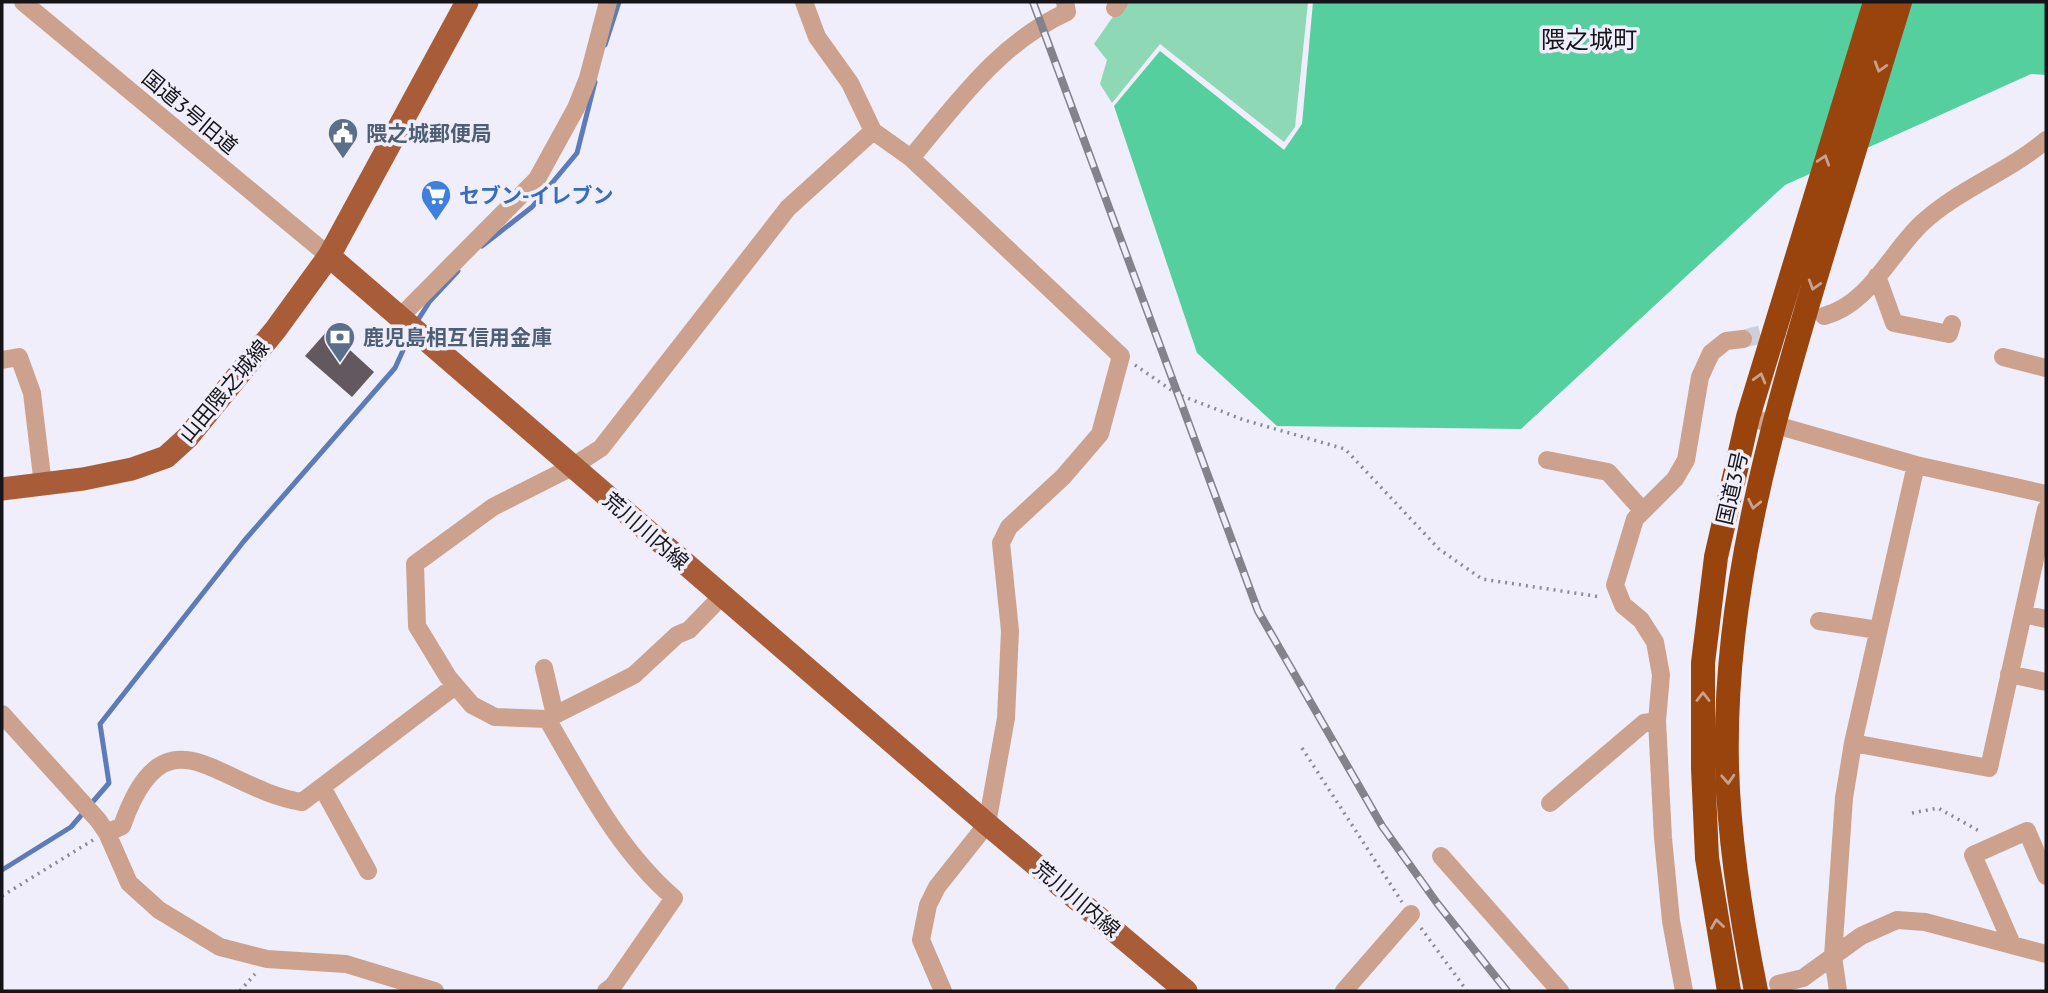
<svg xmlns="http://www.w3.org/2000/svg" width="2048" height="993" font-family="'PT Sans','Noto Sans JP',sans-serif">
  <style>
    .green { fill: #8ed8b6 }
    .forest { fill: #56cf9f }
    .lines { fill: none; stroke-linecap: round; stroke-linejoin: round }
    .stream { stroke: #5d7cb7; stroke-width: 5 }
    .building { fill: #625960 }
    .minor-tunnel { stroke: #cecdd8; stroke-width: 18; stroke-dasharray: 18 9; stroke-linecap: butt }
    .path { stroke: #8c8b94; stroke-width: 3.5; stroke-dasharray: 2 5; stroke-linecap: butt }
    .minor { stroke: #cca28e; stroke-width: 18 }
    .major { stroke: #a85d38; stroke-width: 23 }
    .highway { stroke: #99430d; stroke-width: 24 }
    .rail-casing { stroke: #84838b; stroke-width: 8 }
    .rail { stroke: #efeefa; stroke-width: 5; stroke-dasharray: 16; stroke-linecap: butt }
    .oneway { stroke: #c8a18f }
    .labels { text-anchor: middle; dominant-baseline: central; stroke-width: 7; stroke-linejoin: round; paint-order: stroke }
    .street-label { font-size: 21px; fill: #151418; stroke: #efeefa }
    .service-label { font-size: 21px; font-weight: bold; fill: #4e5e75; stroke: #efeefa; text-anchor: start }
    .shop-label { font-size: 21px; font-weight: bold; fill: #366cbe; stroke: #efeefa; text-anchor: start }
    .quarter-label { font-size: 24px; fill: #151418; stroke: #efeefa }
  </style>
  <rect width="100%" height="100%" fill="#efeefa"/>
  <path class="green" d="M1123,2H1308L1295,127L1284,142L1160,44L1112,103L1100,84L1107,60L1094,44Z"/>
  <path class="forest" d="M1313,2H2046V75L2031,74L1785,185L1521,429L1277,426L1197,353L1114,106L1160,51L1284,150L1302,124Z"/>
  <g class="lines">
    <path class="stream" d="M605,45L619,2
      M482,246L532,207L577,153L595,82
      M416,323L430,301L458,271
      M2,870L71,827L109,783L100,724L244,541L395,368L410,335"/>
  </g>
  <path class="building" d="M328,330L374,372L352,397L305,356Z"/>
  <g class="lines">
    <path class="minor-tunnel" d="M1743,339L1784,328"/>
    <path class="path" d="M1135,365L1177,394L1244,420L1345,449L1439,549L1482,579L1601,597
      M1302,748L1402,902
      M1912,813L1938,808L1981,832
      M2,896L93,840
      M1421,928L1467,991
      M240,991L255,974"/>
    <path class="minor" d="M23,2L329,256
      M804,2L817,37L850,83L873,131L911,158L1121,356L1100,434L1063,477L1009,527L1001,543L1010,631L1006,718L987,824L937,887L928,905L921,940L943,991
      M1115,8L1119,2
      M911,158C958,102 999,43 1067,12L1065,2
      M1877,276L1894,323L1949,334L1952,324
      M1824,316C1869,304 1889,255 1921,224C1958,189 2007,173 2046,140
      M400,317L537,179L576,108L588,78L608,2
      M2003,357L2046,368
      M2,360L19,357L32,393L43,485
      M1748,417L1916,465L2046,494
      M1547,460L1608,472L1643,511
      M722,596L689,630L677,635L634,675L547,719L495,717L472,705L448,677L417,626L415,564L493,507L572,467L601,448L788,208L873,131
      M2023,614L2046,619
      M1819,621L1878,630
      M544,668L555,715
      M2009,674L2046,682
      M2,714L98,820L107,833L129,883L159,910L220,947L267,959L346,964L435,991
      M547,719C584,782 618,850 674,898L613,986L606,991
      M1853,743L1989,768L2046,509
      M322,787L368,871
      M1550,803L1644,723L1657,721
      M107,833L122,826C166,701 219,789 302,802L455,686
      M1441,856L1560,991
      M2011,942L1973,855L2027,831L2046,876
      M1778,984L1803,978L1861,936L1897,920L1925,922L2046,954
      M1344,991L1411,914
      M1684,991L1671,921L1663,838L1657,721L1661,675L1655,642L1641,620L1623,605L1615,585L1635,519L1675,479L1686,460L1700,377L1711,353L1726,341L1743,339
      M1838,991L1833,956L1844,798L1853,743L1916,465"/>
    <path class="major" d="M329,256L987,824L1186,991
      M2,489L83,479L132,469L166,457L188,437L276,329L329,256L467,2"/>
    <path class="highway" d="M1729,991L1707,858L1703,768V663L1716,557L1748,417L1875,2
      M1756,991C1741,917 1729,842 1727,766C1723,599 1768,438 1815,280C1843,187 1872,94 1900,2"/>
    <g class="rail-casing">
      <path id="rail" d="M1033,2L1258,611L1382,826L1437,903L1507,991"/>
    </g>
    <use href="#rail" class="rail"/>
  </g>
  <defs><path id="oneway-chevron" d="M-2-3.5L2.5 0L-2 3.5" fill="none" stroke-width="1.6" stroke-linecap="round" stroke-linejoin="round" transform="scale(1.75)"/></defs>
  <g class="oneway">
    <use href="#oneway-chevron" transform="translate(1880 67) rotate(107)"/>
    <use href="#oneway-chevron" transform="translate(1824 160) rotate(-72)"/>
    <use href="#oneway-chevron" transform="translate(1814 285) rotate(107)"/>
    <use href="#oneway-chevron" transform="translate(1760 378) rotate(-74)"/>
    <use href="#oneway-chevron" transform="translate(1754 504) rotate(102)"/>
    <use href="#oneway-chevron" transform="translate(1703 697) rotate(-90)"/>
    <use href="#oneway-chevron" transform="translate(1728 779) rotate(87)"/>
    <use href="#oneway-chevron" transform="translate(1717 924) rotate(-98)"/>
  </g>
  <defs>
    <g id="civic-pin" transform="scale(1.575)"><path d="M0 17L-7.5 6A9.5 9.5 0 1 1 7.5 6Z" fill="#5c6f8a" stroke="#efeefa"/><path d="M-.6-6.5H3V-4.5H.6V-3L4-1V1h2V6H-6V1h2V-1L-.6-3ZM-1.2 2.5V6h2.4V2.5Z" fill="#fff"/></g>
    <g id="supermarket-pin" transform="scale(1.575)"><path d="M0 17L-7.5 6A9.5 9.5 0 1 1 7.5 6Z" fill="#3f7fe0" stroke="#efeefa"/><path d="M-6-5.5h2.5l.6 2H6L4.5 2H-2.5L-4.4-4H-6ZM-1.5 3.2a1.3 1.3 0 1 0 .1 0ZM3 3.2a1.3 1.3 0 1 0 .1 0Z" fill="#fff"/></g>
    <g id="bank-pin" transform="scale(1.575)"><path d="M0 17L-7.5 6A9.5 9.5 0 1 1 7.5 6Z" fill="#5c6f8a" stroke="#efeefa"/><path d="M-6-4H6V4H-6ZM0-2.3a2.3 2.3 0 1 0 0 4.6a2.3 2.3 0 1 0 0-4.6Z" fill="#fff"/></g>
  </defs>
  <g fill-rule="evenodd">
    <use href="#civic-pin" x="343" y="133"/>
    <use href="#supermarket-pin" x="436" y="195"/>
    <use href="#bank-pin" x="340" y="337"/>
  </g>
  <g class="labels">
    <g class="street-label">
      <text transform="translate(190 112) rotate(40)">国道3号旧道</text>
      <text transform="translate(224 391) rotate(-50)">山田隈之城線</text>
      <text transform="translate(1732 488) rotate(-77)">国道3号</text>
      <text transform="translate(646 531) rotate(41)">荒川川内線</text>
      <text transform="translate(1077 899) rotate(40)">荒川川内線</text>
    </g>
    <g class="service-label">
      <text x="366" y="133">隈之城郵便局</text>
      <text x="363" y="337">鹿児島相互信用金庫</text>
    </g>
    <g class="shop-label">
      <text x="459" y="195">セブン-イレブン</text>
    </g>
    <g class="quarter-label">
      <text x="1589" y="39">隈之城町</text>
    </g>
  </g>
  <rect width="2048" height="993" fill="none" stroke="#151418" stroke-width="7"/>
</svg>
